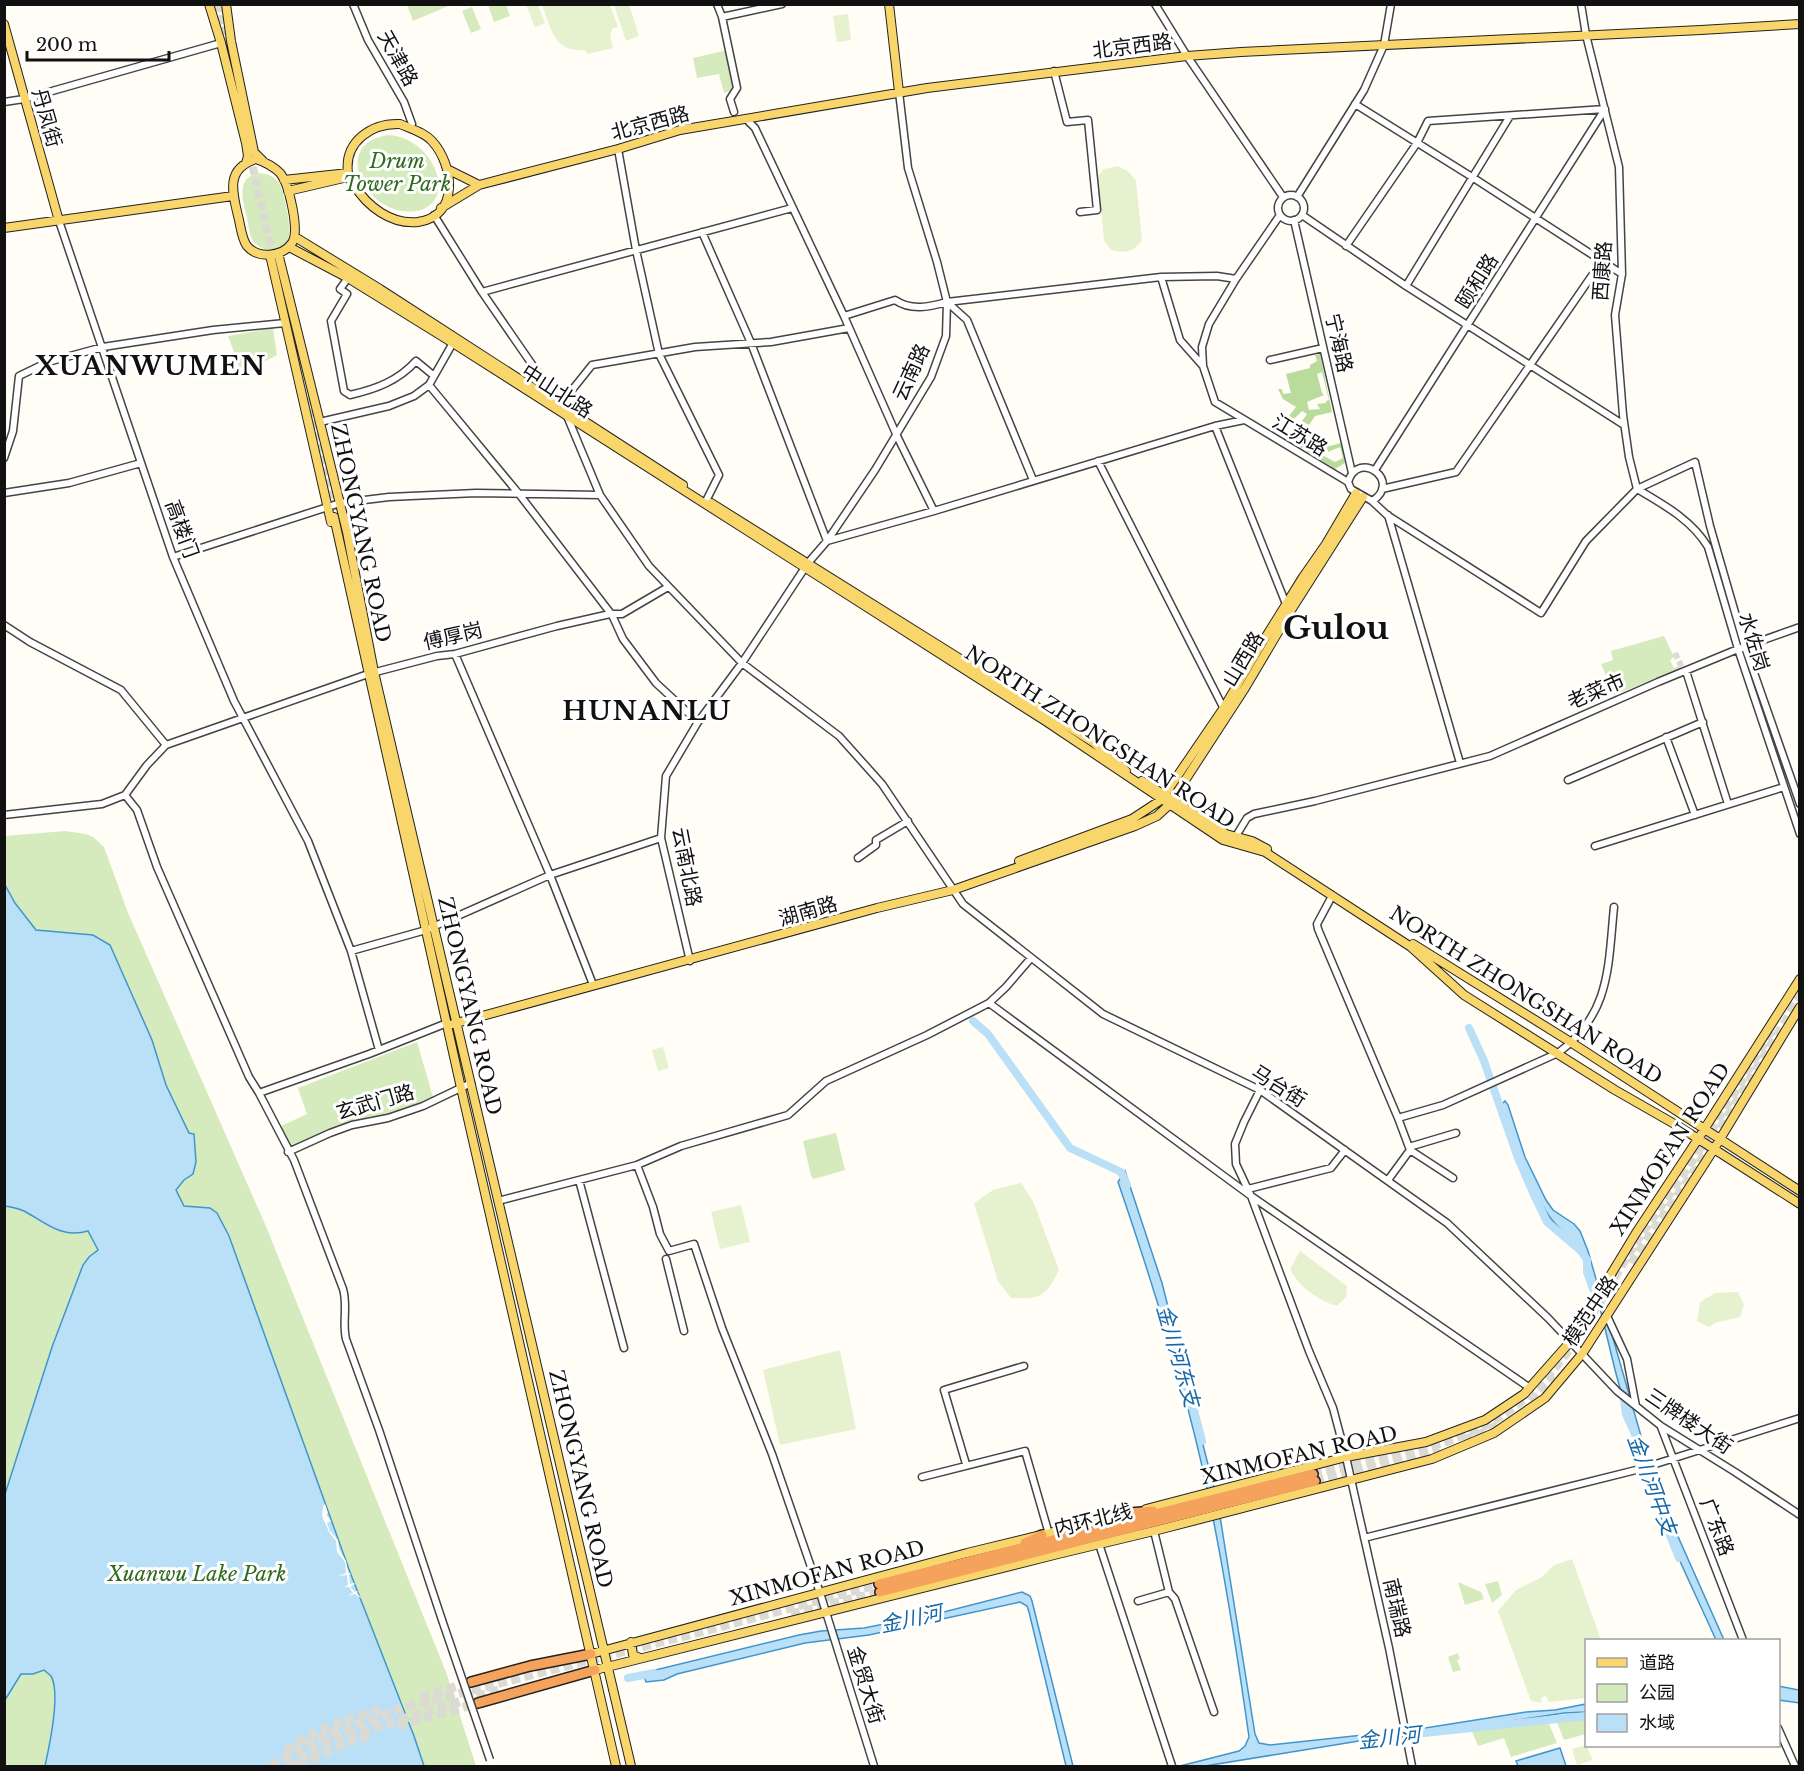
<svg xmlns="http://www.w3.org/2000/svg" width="1804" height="1771" font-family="'Libre Baskerville','Noto Sans SC',serif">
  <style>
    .green { fill: #d5ebbd }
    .forest { fill: #b9dc9c; fill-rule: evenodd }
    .pitch { fill: #e6f2cf }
    .water { fill: #b9e0f7; stroke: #3f96cf; stroke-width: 1.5 }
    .pier { fill: #fffdf5 }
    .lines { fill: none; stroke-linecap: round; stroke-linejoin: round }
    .river { stroke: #b9e0f7; stroke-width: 8 }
    .minor-tunnel { stroke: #dbdad3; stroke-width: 6; stroke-dasharray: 6 3; stroke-linecap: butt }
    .major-tunnel { stroke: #dbdad3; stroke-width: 8; stroke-dasharray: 8 4; stroke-linecap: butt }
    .highway-tunnel { stroke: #dbdad3; stroke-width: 9; stroke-dasharray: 9 4.5; stroke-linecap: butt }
    .minor-casing { stroke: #444; stroke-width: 9 }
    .major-casing { stroke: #222; stroke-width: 10 }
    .highway-casing { stroke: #222; stroke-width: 12 }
    .minor { stroke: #fff; stroke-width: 6 }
    .major { stroke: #f9d66b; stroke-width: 8 }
    .highway { stroke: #f5a25d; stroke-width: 9 }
    .minor-bridge-casing { stroke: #444; stroke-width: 9; stroke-linecap: butt }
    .minor-bridge { stroke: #fff; stroke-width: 6 }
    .labels { text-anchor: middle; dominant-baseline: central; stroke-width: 6; stroke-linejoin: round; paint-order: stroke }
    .street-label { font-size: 20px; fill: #111; stroke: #fff }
    .park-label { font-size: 20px; font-style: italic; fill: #2f6b1f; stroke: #fff }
    .water-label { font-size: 21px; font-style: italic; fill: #1768a6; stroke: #fff }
    .district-label { font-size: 26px; font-weight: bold; letter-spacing: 1.5px; fill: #111; stroke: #fff }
    .town-label { font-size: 32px; font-weight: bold; fill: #111; stroke: #fff }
  </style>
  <rect width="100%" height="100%" fill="#fffdf5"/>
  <path class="green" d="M453,4L413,21L407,5V4Z
    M488,5H506L510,16L494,22Z
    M472,7L481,29L471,33L462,11Z
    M728,50L734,90L724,93L719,74L697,78L693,58Z
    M388,135C434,137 460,203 416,211C369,219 327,145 388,135Z
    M259,173C267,174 275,176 279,183C284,191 293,233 288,241C280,251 265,253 256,244C249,238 249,227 247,218C243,202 235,177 259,173Z
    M273,328L277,355C266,362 253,365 241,371L228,336Z
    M1664,636L1674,657L1670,660L1674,668L1679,666V669L1614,695L1601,664L1613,660L1611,651Z
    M65,831L86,834L93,837L104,847L128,913L265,1224L446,1672L476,1766H5V836Z
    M417,1042L433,1097L392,1114L350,1123L289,1148L279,1127L307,1114L298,1088Z
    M836,1133L845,1170L814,1179L811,1176L803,1141Z
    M1498,1581L1502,1595L1492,1603L1485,1584Z
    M1458,1582L1481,1592L1484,1599L1465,1605Z
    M1458,1653L1460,1659L1457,1660L1461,1670L1453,1672L1448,1657Z
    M1586,1715V1734L1564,1740L1555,1717Z
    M1547,1719L1557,1743L1511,1757L1504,1738L1478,1746L1471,1729Z"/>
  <path class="forest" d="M1320,354L1332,412L1315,416L1309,425L1302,421L1307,414L1302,411L1294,419L1289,416L1296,407L1283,399L1278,389H1282L1283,394L1291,393L1286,374L1310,368V365L1317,361L1315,355ZM1322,372L1329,400L1326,401V403L1317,404L1320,409L1309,410L1307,402L1324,395L1322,393L1317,374Z
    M1304,434L1306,436L1303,440L1321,452L1326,444L1316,436L1317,434L1330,446L1341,443L1345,463L1335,469L1297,445ZM1340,447L1343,458L1335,462L1322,455L1325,451L1328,452Z"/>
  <path class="pitch" d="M526,5H538L545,23L535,27Z
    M542,5H610L618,27L613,28L610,34L613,48L587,54L586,50C554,53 551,29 542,5Z
    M614,5H629L639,36L626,41Z
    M848,14L851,40L837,42L833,16Z
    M1118,166L1129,172L1136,181L1142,240C1134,253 1125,253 1111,250L1104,241L1098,176L1104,169Z
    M663,1047L669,1068L658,1071L652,1050Z
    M1021,1183L1033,1201L1059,1270C1046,1297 1041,1299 1011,1298L998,1281L974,1203L993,1190Z
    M741,1205L750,1242L720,1249L711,1212Z
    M1300,1251L1347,1286L1346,1297L1337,1306C1319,1301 1298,1286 1290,1269Z
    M1738,1292L1744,1305L1740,1317L1715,1323L1709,1327L1697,1321L1700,1302L1715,1293Z
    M840,1350L856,1429L780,1445L763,1370Z
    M1572,1559L1601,1640H1586V1698L1549,1702L1545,1695L1541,1699L1542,1703L1531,1701L1498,1611L1516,1590L1542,1577L1554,1565Z
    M1586,1745L1593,1760L1577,1765L1572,1749Z"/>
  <path class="water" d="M5,885L15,903L36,930L93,935L110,945L152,1040L166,1085L189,1133L194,1134L196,1162L193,1174L184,1180L176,1190L184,1206L210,1208L217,1213L229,1236L350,1572L414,1736L424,1766H45C49,1748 61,1693 51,1676C49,1674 46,1672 44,1670L33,1674H21L5,1700V1494L52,1347L83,1265L89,1257L98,1250L88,1231C61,1239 45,1222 24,1211C18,1208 11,1207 5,1206Z
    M1505,1101L1508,1105L1525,1157L1546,1200L1553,1210L1574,1224L1580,1231L1588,1251L1647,1457L1664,1505L1724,1640H1716C1688,1577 1655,1514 1637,1447C1631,1425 1624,1403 1618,1381C1607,1341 1600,1298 1584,1259C1576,1240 1557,1230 1547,1213C1528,1183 1508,1138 1502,1104Z
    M1125,1171L1162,1283L1218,1504L1255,1734L1259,1743L1270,1745L1419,1729L1526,1712L1555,1710L1586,1704V1712L1564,1713L1397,1738L1359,1741L1205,1766H1180L1239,1751L1245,1746L1249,1737C1237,1652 1224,1568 1206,1484C1184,1382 1152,1281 1118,1182Z
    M1022,1592L1030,1596L1032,1601L1073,1766H1066L1029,1612L1027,1606L1020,1602L869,1635L805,1643L677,1674L664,1680L646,1682L643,1673L799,1635L821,1631L864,1628L940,1613Z
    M1778,1686L1799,1690V1703L1779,1700Z
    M1560,1748L1566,1766H1518L1516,1761Z"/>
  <path class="pier" d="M325,1504L328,1513L326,1514L331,1521L327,1523L330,1531L338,1540L339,1549L346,1561L348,1572L351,1574L349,1575L350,1584L354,1583L355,1584L351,1586V1588L355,1592L358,1591L357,1593L362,1599L355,1594L347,1596L353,1593L349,1587H344L348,1585L347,1575L338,1576L346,1573L345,1562L337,1552L336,1541L329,1532L322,1516L323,1506Z"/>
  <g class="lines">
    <path class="river" d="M973,1021L988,1034L1070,1148L1121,1172L1127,1185
      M1469,1028L1484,1061L1518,1158L1534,1195L1547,1222L1581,1251L1587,1260V1272L1593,1289
      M1188,1387L1202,1441
      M1623,1392L1626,1414L1637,1439
      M1665,1523L1679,1558
      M628,1678L654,1673
      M1424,1733L1586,1716"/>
    <path class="minor-tunnel" d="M1675,653L1684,672
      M1606,680L1615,701"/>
    <path class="major-tunnel" d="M215,4L224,41
      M221,4L225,27
      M250,155L274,260
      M306,398L334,517"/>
    <path class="highway-tunnel" d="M1785,1008L1800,988
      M1631,1263L1695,1170L1799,999
      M1531,1401L1540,1395L1555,1377
      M1464,1440L1490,1430L1500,1423
      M1313,1474C1371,1460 1434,1452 1487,1424C1565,1383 1596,1302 1642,1233C1656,1213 1670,1193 1684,1173C1715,1126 1743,1078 1772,1030
      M1315,1481L1440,1449
      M791,1614L880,1592
      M421,1697L471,1682
      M398,1726L478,1703
      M286,1751C315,1728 348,1720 382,1709
      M271,1766L312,1741L405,1707L708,1630L879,1584
      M288,1766L326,1742L499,1690
      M299,1766L342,1745L371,1735"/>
    <g class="minor-casing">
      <path id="minor" d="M353,4L368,40L404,102L412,124L410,128
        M717,4L722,17L782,4
        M1155,4L1187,56L1283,197
        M1581,4L1586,35L1619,167L1622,274L1615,315L1623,415L1629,457L1637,489
        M722,17L737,88L730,99L734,112
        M1054,71L1067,122L1088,120L1097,210L1080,212
        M4,102L24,99L221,43
        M1355,104L1472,177L1622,274
        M746,119L755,128L844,316L897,436L934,511
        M618,149L636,250L659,354L719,475L706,501
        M1278 208a13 13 0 1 1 26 0a13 13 0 1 1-26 0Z
        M1297,197L1364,90L1384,45L1391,4
        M434,215L482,292L558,402
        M1280,215L1236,279L1209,324L1202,347L1203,366L1215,402L1348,482L1351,489L1372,501L1387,515L1541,613L1586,541L1637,489L1695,462L1710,526L1745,647L1800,804
        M1302,215L1406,286L1624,425
        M1294,220L1352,473
        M59,221L173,557L234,701L308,841L351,951L426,930L550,875L661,838
        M702,232L751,343L827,541L934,511L1215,426L1244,420
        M1346,246L1417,143L1428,121L1605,109
        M1161,277L1180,340L1203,366
        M348,278L340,289L347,294L331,321L344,391L350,395C376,389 398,381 416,361L433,375
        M1406,286L1510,116
        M482,292L792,208
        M947,302L967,320L1033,480
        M844,316L895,300C911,311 929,307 947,302L1161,277L1217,276L1236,279
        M1270,360L1323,348
        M429,385L519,494L612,615L623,639L656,683L698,722
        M560,405L592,365L695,347L771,342L849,328
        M567,416L600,495L649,566L742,663L839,736L882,784L963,904L1103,1014L1260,1090L1447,1223L1548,1318L1617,1391L1661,1426L1735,1472L1800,1515
        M320,422L389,406L414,396L429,385L454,341
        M1215,426L1286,604L1288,605
        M4,458L13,431L19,376L48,362L103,347L213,330L285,323
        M1098,461L1224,709
        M1375,470L1605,109
        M1348,482C1359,448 1403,482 1372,501
        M1382,489L1456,472L1602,261
        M1637,489C1664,505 1692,520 1708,547L1738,649L1800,834
        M4,493L69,483L141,463
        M1388,515L1460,763
        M173,557L340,503L389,497L476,493L600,495
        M4,625L30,642L121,690L166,745
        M455,654L550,875L592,982
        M1686,671L1728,804
        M1666,737L1695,815
        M1568,780L1703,722
        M125,795L137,810L157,867L249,1077L259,1093L369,1054L447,1023
        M4,815L102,804L125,795L147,765L166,745L368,674L437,656L455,654L557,626L610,614H622L668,587
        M1236,836L1247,818L1254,814L1315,801L1490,756L1658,682L1738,649L1800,627
        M1595,846L1784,787
        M858,858L876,845V840L908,821
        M1332,896L1317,924L1318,929L1398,1118L1443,1105L1558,1053C1611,1014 1608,966 1614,907
        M351,951L379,1050
        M690,961L661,838L666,776L698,722L742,663L808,563L827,541L875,470L931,377L946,336L947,302L937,262L908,168L899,92
        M989,1003L1251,1196L1530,1388
        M1260,1090L1244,1122L1235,1144L1236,1164L1251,1196L1309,1351L1333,1408L1346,1457L1389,1648L1412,1766
        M259,1093L294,1160L343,1289C348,1306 342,1322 346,1339L379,1430L442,1620
        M1409,1147L1456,1133
        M1410,1150L1453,1178
        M288,1152L330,1133L352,1125L388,1118L423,1106L471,1083
        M637,1165L653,1207L660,1234L669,1251L694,1244L722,1328L772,1454L820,1593L874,1766
        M579,1180L624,1348
        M1388,1180L1410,1150L1398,1118
        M1248,1189L1331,1168L1345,1150
        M498,1201L637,1165L681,1146L788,1115L826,1081L927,1035L989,1003L1006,987L1031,958
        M666,1259L684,1331
        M1607,1316L1627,1359L1636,1406
        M1661,1427L1743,1640
        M966,1464L944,1390L1024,1366
        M922,1477L1025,1451L1049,1534
        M1154,1531L1169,1592L1175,1599L1214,1712
        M1364,1538L1640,1469L1800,1418
        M1099,1544L1172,1766
        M1138,1601L1169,1592
        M1778,1728L1795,1766"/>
    </g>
    <g class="major-casing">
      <path id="major" d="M209,4L221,43L246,143L248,156L246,163
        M226,4L231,41L254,152L263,161
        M889,4L899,92
        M4,24L59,221
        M400,124C411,129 424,132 432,141C454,165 460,216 418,222C391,225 367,206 354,185C351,181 348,178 348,173C344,141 372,123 400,124Z
        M256,159C265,162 273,166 280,173C289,184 300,231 292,243C282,257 258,259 247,246C242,239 241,229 239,220C233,194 224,169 256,159Z
        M447,169L479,185
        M284,180L348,173
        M288,191L348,177
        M441,208L479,185L618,149L680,130L927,88L1187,56L1241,52L1701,30L1800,24
        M4,228L233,196
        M295,237L380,289L683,485
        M289,247L348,278L453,343L1047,722L1223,840L1265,852L1411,947L1464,995L1615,1090L1678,1126L1800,1204
        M278,253L347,532L374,672L631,1766
        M270,255L331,522
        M711,503L1093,742L1126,771
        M334,517L461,1088L616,1766
        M1142,781L1226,834L1252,841L1267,849
        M1019,861L1132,819L1161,800L1223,709L1262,643L1303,577L1326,544L1356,493
        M1413,944L1572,1043L1800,1191
        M453,1024L877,908L953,890L1135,826L1157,816L1169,805L1245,688L1293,607L1363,497
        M1146,1509L1346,1457L1426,1442L1485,1420L1524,1394L1570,1342L1636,1233L1698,1139L1800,979
        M631,1642L633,1655L640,1658
        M591,1654L967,1553L1135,1512
        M595,1670L1058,1554L1154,1531L1432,1459L1494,1433L1545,1398L1582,1354L1714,1149L1800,1007"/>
    </g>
    <g class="highway-casing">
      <path id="highway" d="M1130,1513L1153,1511
        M1025,1543L1042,1535
        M879,1584L1313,1474
        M880,1592L1315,1481
        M471,1682L530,1666L591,1654
        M478,1703L595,1670"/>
    </g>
    <use href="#minor" class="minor"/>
    <use href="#major" class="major"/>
    <use href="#highway" class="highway"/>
    <g class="minor-bridge-casing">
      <path id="minor-bridge" d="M442,1620L490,1760"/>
    </g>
    <use href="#minor-bridge" class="minor-bridge"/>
  </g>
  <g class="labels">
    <g class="street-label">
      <text transform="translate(1132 46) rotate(-7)">北京西路</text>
      <text transform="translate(398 58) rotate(61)">天津路</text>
      <text transform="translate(47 118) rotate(74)">丹凤街</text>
      <text transform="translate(650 123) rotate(-15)">北京西路</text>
      <text transform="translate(1602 271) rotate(-86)">西康路</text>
      <text transform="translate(1477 281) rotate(-58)">颐和路</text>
      <text transform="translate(1339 343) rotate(77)">宁海路</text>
      <text transform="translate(911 372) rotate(-65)">云南路</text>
      <text transform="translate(557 391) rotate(33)">中山北路</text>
      <text transform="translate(1300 435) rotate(31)">江苏路</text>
      <text transform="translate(182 529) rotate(70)">高楼门</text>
      <text transform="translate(361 533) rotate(78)">ZHONGYANG ROAD</text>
      <text transform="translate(453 636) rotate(-13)">傅厚岗</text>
      <text transform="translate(1754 642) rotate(73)">水佐岗</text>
      <text transform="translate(1243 659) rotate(-59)">山西路</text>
      <text transform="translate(1596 691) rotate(-23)">老菜市</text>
      <text transform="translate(1100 737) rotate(33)">NORTH ZHONGSHAN ROAD</text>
      <text transform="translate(687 867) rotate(79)">云南北路</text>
      <text transform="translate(808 911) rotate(-16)">湖南路</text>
      <text transform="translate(1526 995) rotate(32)">NORTH ZHONGSHAN ROAD</text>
      <text transform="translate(470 1006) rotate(77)">ZHONGYANG ROAD</text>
      <text transform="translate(1279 1086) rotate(32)">马台街</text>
      <text transform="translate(375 1102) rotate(-16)">玄武门路</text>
      <text transform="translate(1670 1149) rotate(-57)">XINMOFAN ROAD</text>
      <text transform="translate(1590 1311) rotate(-56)">模范中路</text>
      <text transform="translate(1689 1421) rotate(34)">三牌楼大街</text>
      <text transform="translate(1299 1455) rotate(-13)">XINMOFAN ROAD</text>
      <text transform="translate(581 1479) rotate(77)">ZHONGYANG ROAD</text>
      <text transform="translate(1093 1520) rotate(-14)">内环北线</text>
      <text transform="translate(1717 1527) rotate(69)">广东路</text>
      <text transform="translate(827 1573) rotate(-15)">XINMOFAN ROAD</text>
      <text transform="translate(1397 1608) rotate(77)">南瑞路</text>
      <text transform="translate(866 1685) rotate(73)">金贸大街</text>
    </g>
    <g class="park-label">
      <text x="397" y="161">Drum<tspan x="397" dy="23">Tower Park</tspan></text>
      <text x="197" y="1574">Xuanwu Lake Park</text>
    </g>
    <g class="water-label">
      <text transform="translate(1178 1356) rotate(74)">金川河东支</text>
      <text transform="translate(1652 1485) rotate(70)">金川河中支</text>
      <text transform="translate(911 1619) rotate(-12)">金川河</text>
      <text transform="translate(1389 1738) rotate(-6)">金川河</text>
    </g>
    <g class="district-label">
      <text x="151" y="366">XUANWUMEN</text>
      <text x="647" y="711">HUNANLU</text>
    </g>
    <g class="town-label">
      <text x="1336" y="628">Gulou</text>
    </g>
  </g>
  <rect width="1804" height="1771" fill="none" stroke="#111111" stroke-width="12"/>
  <rect x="1585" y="1639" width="195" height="108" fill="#ffffff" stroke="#a0a0a0" stroke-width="1.5"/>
  <rect x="1597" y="1658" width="30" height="9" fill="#f9d66b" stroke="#a0a0a0" stroke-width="1.5"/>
  <text x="1639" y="1669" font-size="18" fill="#111111">道路</text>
  <rect x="1597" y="1684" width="30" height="18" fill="#d5ebbd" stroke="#a0a0a0" stroke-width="1.5"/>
  <text x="1639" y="1699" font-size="18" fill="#111111">公园</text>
  <rect x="1597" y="1714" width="30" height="18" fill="#b9e0f7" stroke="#a0a0a0" stroke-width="1.5"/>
  <text x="1639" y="1729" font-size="18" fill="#111111">水域</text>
  <path d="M27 51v9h142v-9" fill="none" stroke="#111111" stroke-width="3"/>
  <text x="36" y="51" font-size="18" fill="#111111" stroke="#ffffff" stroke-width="4.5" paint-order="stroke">200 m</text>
</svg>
